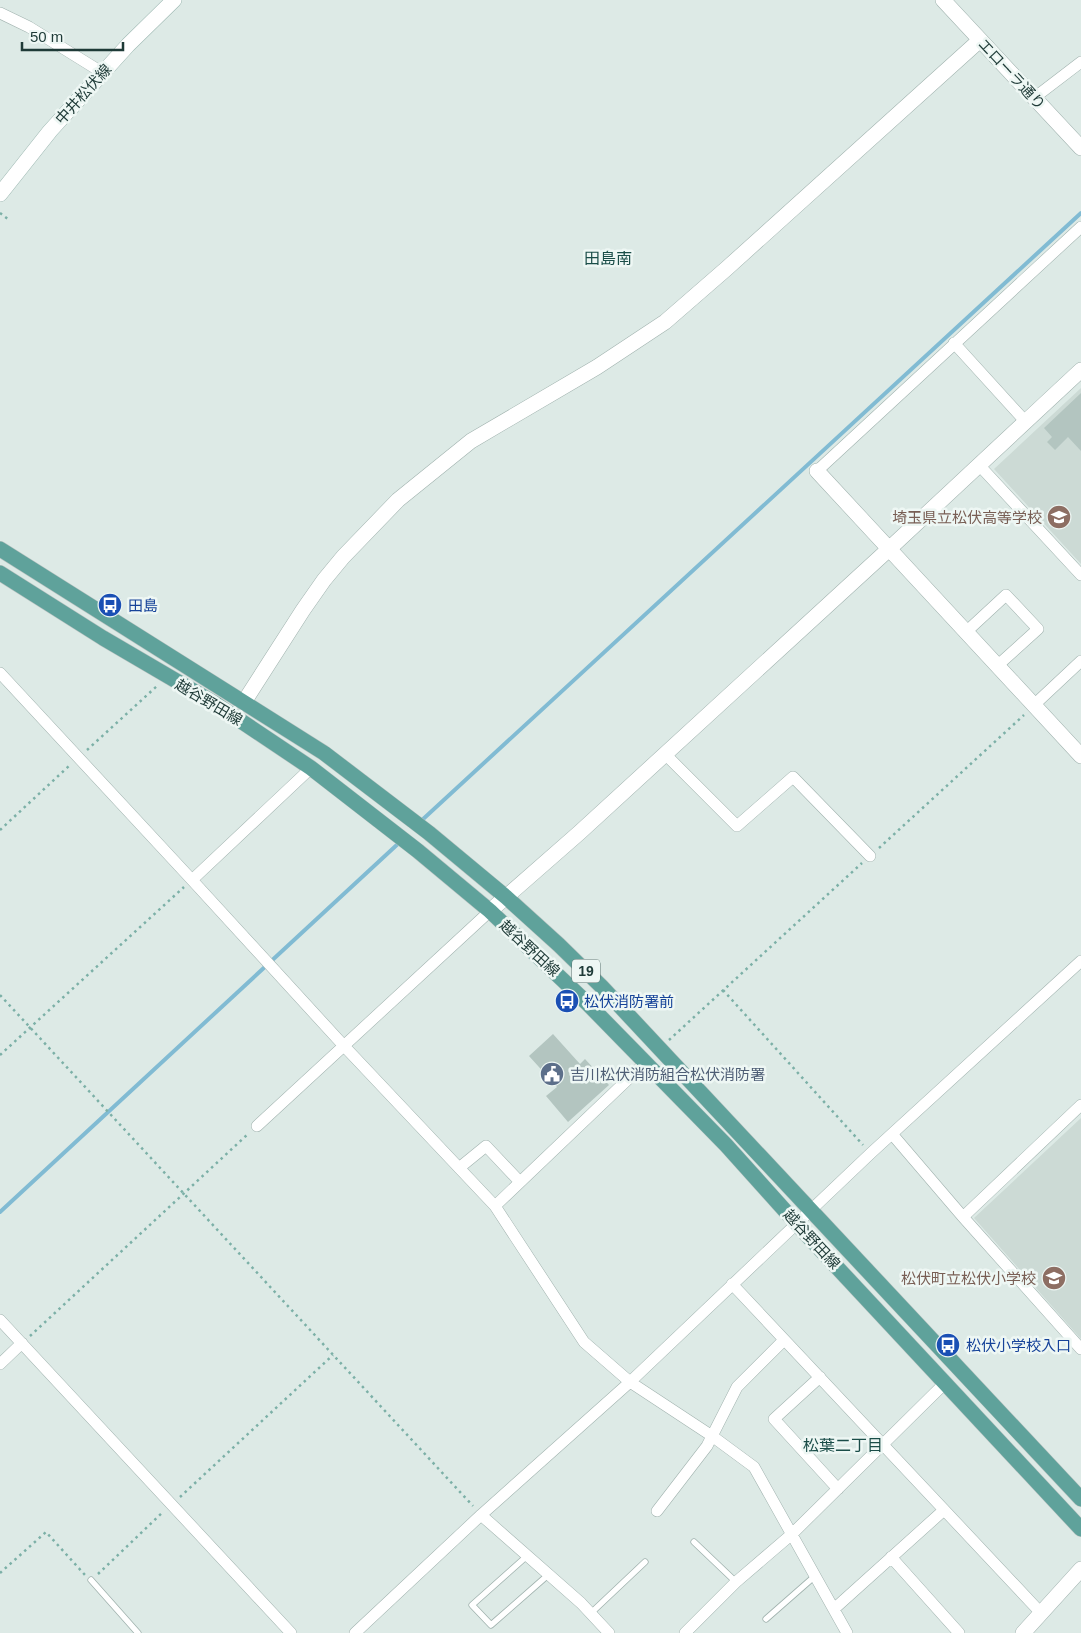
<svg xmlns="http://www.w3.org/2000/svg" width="1081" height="1633" font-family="Helvetica,'Noto Sans JP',sans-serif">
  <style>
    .built { fill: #ccdad5 }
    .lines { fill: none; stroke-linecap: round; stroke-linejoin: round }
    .stream { stroke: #81bbd3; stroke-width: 4 }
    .building { fill: #b3c5c0 }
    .service-casing { stroke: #a0b2ae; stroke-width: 7 }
    .minor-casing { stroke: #a0b2ae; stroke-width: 12 }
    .tertiary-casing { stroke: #a0b2ae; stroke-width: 16 }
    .secondary-casing { stroke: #9cb7b1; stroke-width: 16 }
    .primary-casing { stroke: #bcc4c3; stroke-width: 16 }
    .path { stroke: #7cb0a7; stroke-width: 2.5; stroke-dasharray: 2.5 4; stroke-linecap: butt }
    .service { stroke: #fff; stroke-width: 5.5 }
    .minor { stroke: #fff; stroke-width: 11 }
    .tertiary { stroke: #fff; stroke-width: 15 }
    .secondary { stroke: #fff; stroke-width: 15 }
    .primary { stroke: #5fa29b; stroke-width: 15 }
    .labels { text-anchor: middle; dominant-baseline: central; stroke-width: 5; stroke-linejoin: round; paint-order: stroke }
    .shield { fill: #eef7f4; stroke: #5c7370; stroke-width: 1 }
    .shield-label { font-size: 14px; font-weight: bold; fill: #1e3a37 }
    .street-label { font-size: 15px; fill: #1e3a37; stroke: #eef7f4 }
    .education-label { font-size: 15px; fill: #785e54; stroke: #eef7f4; text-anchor: end }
    .transit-label { font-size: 15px; fill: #164399; stroke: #eef7f4; text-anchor: start }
    .service-label { font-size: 15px; fill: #4e5e75; stroke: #eef7f4; text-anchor: start }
    .neighbourhood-label { font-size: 16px; fill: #1a4d48; stroke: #eef7f4 }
  </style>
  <rect width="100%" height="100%" fill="#ddeae6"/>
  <path class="built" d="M1081,388V564L994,469Z
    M1081,1118V1339L974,1218Z"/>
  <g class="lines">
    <path class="stream" d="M421,821L1081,213
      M0,1212L400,842"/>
  </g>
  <path class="building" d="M1081,393V451L1068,437L1055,450L1047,442L1052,437L1044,428Z
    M553,1034L580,1064L585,1059L609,1085L568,1122L546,1096L557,1087L529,1056Z"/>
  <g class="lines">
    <g class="service-casing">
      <path id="service" d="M694,1542L736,1582
        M527,1556L472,1605L491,1625L548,1575
        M91,1580L138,1633
        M591,1613L645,1562
        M766,1619L815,1576"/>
    </g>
    <g class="minor-casing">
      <path id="minor" d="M0,13L29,27L103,73
        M1034,98L1081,62
        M954,343L1025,421
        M979,465L1081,575
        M817,471L1081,227
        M966,632L1006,595L1038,629L997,666
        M0,673L192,880L344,1046L495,1206L584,1342L630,1382L712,1436L754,1467L847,1633
        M1034,705L1081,661
        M665,754L737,826L793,777L870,856
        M192,880L311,768
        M257,1126L490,911
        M892,1134L963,1217L1081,1349
        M459,1168L486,1146L520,1182
        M495,1206L645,1063
        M963,1217L1081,1105
        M732,1284L1041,1613
        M0,1320L291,1633
        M0,1364L22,1343
        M820,1377L774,1419L838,1489
        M657,1511L707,1446L737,1387L784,1340
        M481,1515L581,1603L609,1633
        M891,1557L959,1633
        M834,1609L944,1510
        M355,1633L481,1515L630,1382L871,1153L1081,961
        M685,1633L736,1582L792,1534L946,1382"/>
    </g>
    <g class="tertiary-casing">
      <path id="tertiary" d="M943,0L1081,148
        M817,471L1081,756
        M244,702L303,610L324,580L343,557L398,500L471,441L597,367L665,322L726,269L980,40
        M490,911L579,833L889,549L1081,370
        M1023,1633L1081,1569"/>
    </g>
    <g class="secondary-casing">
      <path id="secondary" d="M0,194L50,131L128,45L174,0"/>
    </g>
    <g class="primary-casing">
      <path id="primary" d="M0,549L324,753L429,833L506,897L559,945L602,987L1081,1499
        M0,573L103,638L214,703L311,768L418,851L490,911L587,1003L726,1145L805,1233L1081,1529"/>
    </g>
    <path class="path" d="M0,213L8,219
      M87,750L157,686
      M0,830L70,765
      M879,848L1024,715
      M723,990L863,1145
      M0,995L473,1506
      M669,1040L862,863
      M0,1055L184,887
      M30,1336L248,1134
      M180,1497L333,1355
      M0,1573L46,1532L85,1575
      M98,1574L163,1512"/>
    <use href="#service" class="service"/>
    <use href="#minor" class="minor"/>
    <use href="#tertiary" class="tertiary"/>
    <use href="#secondary" class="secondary"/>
    <use href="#primary" class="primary"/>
  </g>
  <defs>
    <g id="school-disc" transform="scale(1.25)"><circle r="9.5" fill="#8d6e63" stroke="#eef7f4"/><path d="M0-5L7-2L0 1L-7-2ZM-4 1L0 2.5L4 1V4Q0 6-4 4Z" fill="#fff"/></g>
    <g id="bus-disc" transform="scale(1.25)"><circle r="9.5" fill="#1a4fb4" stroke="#eef7f4"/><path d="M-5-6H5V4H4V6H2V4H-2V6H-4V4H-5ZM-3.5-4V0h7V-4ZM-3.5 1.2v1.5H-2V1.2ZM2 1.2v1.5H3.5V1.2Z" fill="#fff"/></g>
    <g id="civic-disc" transform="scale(1.25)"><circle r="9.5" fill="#5c6f8a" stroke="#eef7f4"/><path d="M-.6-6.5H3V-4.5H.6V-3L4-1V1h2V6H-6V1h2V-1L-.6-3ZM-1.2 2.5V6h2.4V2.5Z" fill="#fff"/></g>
  </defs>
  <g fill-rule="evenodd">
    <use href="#school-disc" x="1059" y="517"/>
    <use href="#bus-disc" x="110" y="605"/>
    <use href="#bus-disc" x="567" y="1001"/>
    <use href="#civic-disc" x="552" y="1074"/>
    <use href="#school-disc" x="1054" y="1278"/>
    <use href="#bus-disc" x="948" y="1345"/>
  </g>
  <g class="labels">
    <rect class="shield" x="572" y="959.5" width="28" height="23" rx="4"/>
    <g class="shield-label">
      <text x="586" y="971">19</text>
    </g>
    <g class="street-label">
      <text transform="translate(1012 74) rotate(47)">エローラ通り</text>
      <text transform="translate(83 94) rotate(-48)">中井松伏線</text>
      <text transform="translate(209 702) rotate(31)">越谷野田線</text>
      <text transform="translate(530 948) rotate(43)">越谷野田線</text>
      <text transform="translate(812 1239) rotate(47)">越谷野田線</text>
    </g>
    <g class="education-label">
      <text x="1042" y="517">埼玉県立松伏高等学校</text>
      <text x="1036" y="1278">松伏町立松伏小学校</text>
    </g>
    <g class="transit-label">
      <text x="128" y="605">田島</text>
      <text x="584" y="1001">松伏消防署前</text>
      <text x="966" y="1345">松伏小学校入口</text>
    </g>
    <g class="service-label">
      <text x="570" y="1074">吉川松伏消防組合松伏消防署</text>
    </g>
    <g class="neighbourhood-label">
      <text x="608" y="258">田島南</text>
      <text x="843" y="1445">松葉二丁目</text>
    </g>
  </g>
  <path d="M22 42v8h101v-8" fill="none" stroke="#1e3a37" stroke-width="2.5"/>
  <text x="30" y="42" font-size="15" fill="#1e3a37" stroke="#eef7f4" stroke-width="4" paint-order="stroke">50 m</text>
</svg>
